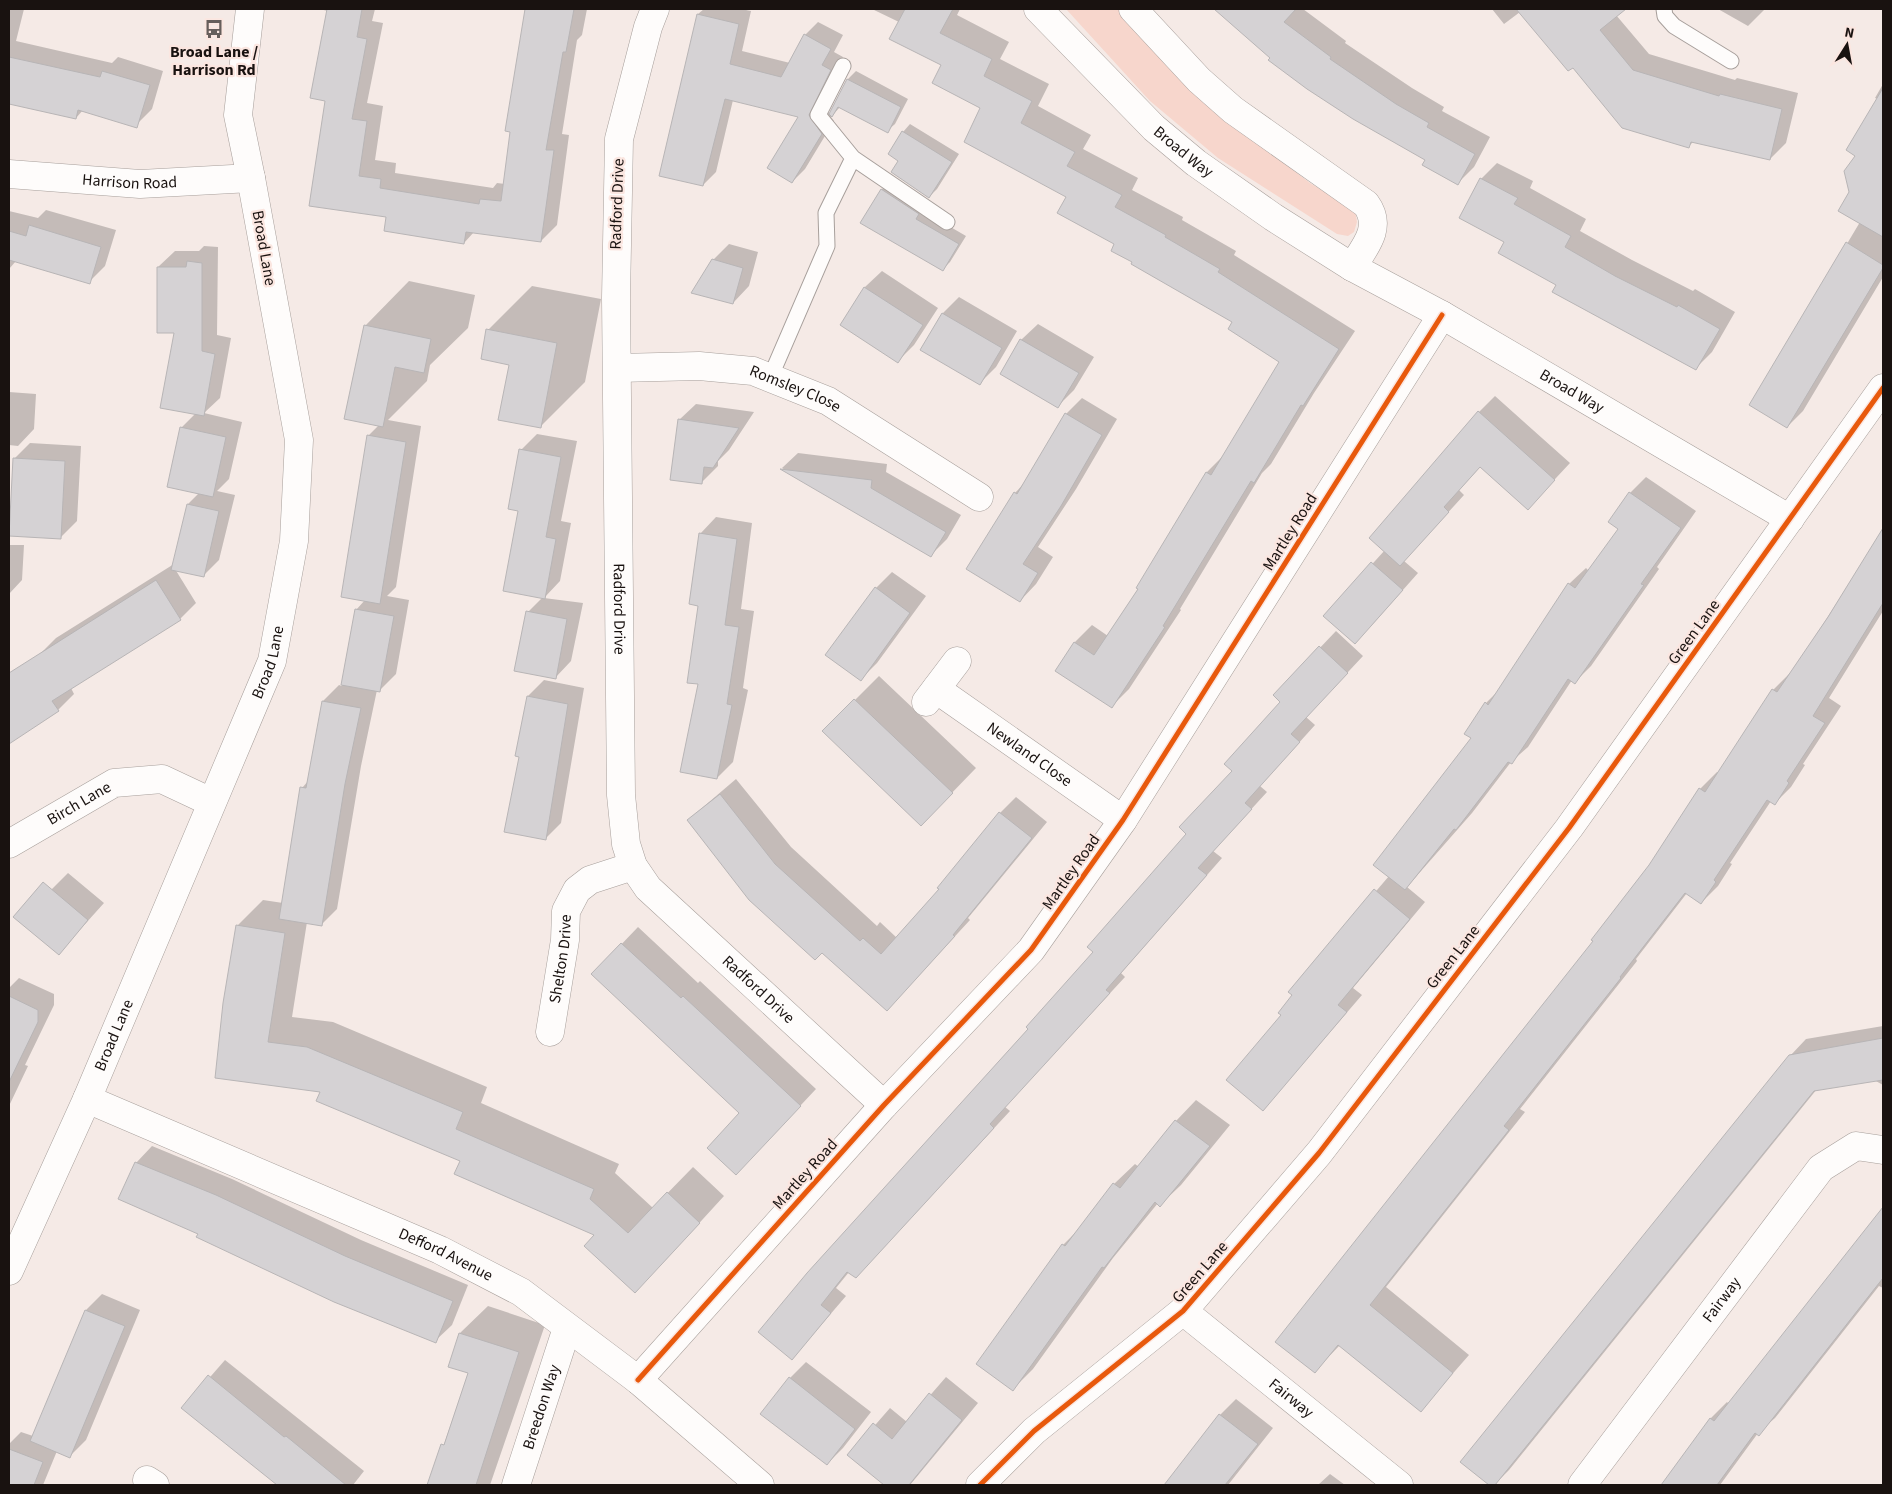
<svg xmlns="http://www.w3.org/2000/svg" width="1892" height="1494" font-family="'Source Sans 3',sans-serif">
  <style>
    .green { fill: #f7d6cc }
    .shadow { fill: #0003 }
    .building { fill: #d5d2d4; stroke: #b8b5b6 }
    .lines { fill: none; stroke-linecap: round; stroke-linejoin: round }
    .service-casing { stroke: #a79f9b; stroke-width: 17 }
    .minor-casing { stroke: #a79f9b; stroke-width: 29 }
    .service { stroke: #fefcfb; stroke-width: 15 }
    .minor { stroke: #fefcfb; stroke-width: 28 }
    .cycleway-casing { stroke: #fbe6e0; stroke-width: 8 }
    .cycleway { stroke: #e8590c; stroke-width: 5 }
    .labels { text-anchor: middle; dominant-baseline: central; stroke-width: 4.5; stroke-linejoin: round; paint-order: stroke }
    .poi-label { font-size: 16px; font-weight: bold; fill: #191210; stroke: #fbe6e0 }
    .street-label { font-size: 16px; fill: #191210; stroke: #fbe6e0 }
  </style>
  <rect width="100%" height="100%" fill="#f5eae6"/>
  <path class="green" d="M1066,9H1118L1224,117L1310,183L1355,210L1357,222L1354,232L1348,236L1337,234L1218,158L1150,101Z"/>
  <path class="shadow" d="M9,9H24L16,41L112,63L118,57L163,71L152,109L137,124L83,110L76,118L9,103Z
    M319,9H375L372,21L383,23L367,103L383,106L375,160L396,163L395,173L493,188L497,183L505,184L533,9H587L582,35L577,40L562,134L569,135L557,225L541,241L474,232L464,243L387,216L311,205L326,100L328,11Z
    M704,9H741L751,11L742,51L790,63L805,35L818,22L843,35L834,52L843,57L821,102L830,115L848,79L856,71L908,99L895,124L887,131L840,107L831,117L834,121L805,169L792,182L800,116L733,100L716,172L703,185L660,175L698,14Z
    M872,9H960L957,15L1009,42L1000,59L1049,84L1038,106L1091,135L1083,149L1138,178L1132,190L1183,217L1182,220L1236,251L1234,255L1355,331L1314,393L1271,464L1262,473L1180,609L1181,610L1129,689L1112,706L1057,670L1075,642L1092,625L1108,636L1139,588L1207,472L1224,455L1281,362L1234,322L1133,262L943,65L899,22Z
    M1216,9H1303L1346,41L1345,43L1412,88L1444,107L1442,111L1490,137L1474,167L1458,183L1427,159L1271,58Z
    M1492,9H1624L1616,15L1649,54L1735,80L1737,78L1798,93L1786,143L1770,159L1694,141L1689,146L1573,66L1520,12L1504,24Z
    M1718,9H1765L1748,26Z
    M1883,84V277L1803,411L1787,427L1751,405L1860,222L1851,193L1857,155L1878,99L1875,98Z
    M910,124L959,154L937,189L929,197L900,160L903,132Z
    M1497,163L1533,181L1530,188L1586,219L1580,231L1632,260L1693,291L1695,289L1735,312L1712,352L1696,368L1558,284L1506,241L1481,179Z
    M890,182L923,211L966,236L950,262L942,270L862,223L882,189Z
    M46,210L116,230L105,266L89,282L16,261L9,269V211L38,218Z
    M729,244L758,252L749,286L733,303L713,260Z
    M204,246L218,247L217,335L231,338L220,398L204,413L242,422L229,479L217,491L235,495L219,560L203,576L175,569L196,603L180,619L71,688L74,694L58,710L9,743V685L44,661L40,654L56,638L174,564L188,504L199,493L181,428L196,413L158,267L175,251H199Z
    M882,271L938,308L914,345L898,361L841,324L865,287Z
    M409,281L475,295L468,328L430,365L427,381L388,420L421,426L396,587L387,596L409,600L396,674L380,690H377L361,766L337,909L321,925L307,922L292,1017L333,1022L487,1087L481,1103L619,1164L615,1173L653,1208L693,1167L724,1196L660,1266L596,1235L461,1160L322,1091L217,1076L237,926L263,900L283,903L302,788L309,780L323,701L339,685L342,686L356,610L365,600L368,436L379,425L365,326Z
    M532,286L601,299L585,382L541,426L510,364L488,330Z
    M959,297L1017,331L996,367L980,383L922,350L943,313Z
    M1038,324L1094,357L1074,390L1058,406L1021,340Z
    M9,392L36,394L34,429L18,446L9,445Z
    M1495,396L1570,463L1528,508L1481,466L1459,490L1464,495L1404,561L1418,573L1371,626L1325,616L1385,550L1479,412Z
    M1082,398L1117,419L1076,489L1038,547L1053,557L1036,584L1020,601L1015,493L1026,481L1066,414Z
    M696,404L754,412L729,450L718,461V466L701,483L679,420Z
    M537,434L577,441L561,521L571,523L560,581L544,598L583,603L571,661L555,678L526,614L543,597L520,510L521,450Z
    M30,443L81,446L77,521L61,537L14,459Z
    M798,453L887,464L886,472L961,515L947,539L931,555L782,468Z
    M1646,477L1696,511L1657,567L1659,569L1591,666L1575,682L1572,680L1528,747L1511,762L1472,813L1407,887L1425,902L1353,988L1362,995L1263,1110L1283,1015L1294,995L1290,992L1389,876L1472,738L1486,703L1502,687L1569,584L1586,568L1589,571L1620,528L1630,493Z
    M716,517L752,523L741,609L754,611L743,688L748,690L733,762L717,778L699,683L700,534Z
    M1883,531V611L1829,698L1841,706L1803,764L1805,765L1791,787L1774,804L1771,801L1730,863L1732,864L1718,886L1701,903L1687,893L1636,959L1637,961L1520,1109L1525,1112L1386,1287L1469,1355L1421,1410L1340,1345L1315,1371L1595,941L1650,866L1700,789L1717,772L1719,773L1773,690L1790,673L1791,674Z
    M9,545H24L22,580L9,594Z
    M892,572L926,596L877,663L861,679L876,588Z
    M1336,631L1363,656L1306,717L1315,725L1260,786L1267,792L1213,851L1222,858L1121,973L1125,977L1005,1107L1010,1111L872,1260L849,1272L836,1288L846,1296L792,1359L760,1332L1030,1029L1095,952L1188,834L1282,702L1275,695Z
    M879,676L976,768L945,800L855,700Z
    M544,680L584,688L561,823L545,839L520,756L528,696Z
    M736,779L791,847L877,926L880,922L897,938L941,889L1000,813L1016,797L1047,822L968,918L970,920L887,1010L688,820Z
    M68,873L104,903L59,953L32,931L52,889Z
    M638,927L698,983L700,981L816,1089L752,1157L741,1113L593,974Z
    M19,978L54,994V1005L25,1065L28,1066L9,1106V988Z
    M1883,1026V1085L1874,1080L1817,1089L1509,1470L1494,1485H1491L1461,1462L1790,1056L1806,1039Z
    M1196,1100L1230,1125L1181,1185L1160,1205L1158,1203L1113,1258L1033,1369L1013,1389L1063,1245L1084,1224L1114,1184L1135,1164L1139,1167L1176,1121Z
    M152,1146L232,1179L361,1240L468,1285L452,1325L435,1341L199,1233L136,1163Z
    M1883,1209V1288L1879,1286L1775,1418L1758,1433L1720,1485H1662L1711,1418L1727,1402L1729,1404Z
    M102,1294L140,1310L86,1440L70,1456L57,1451L43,1485H9V1444L21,1432L33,1436L86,1310Z
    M488,1306L545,1325L490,1485H430L469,1372L450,1366L460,1333Z
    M225,1360L364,1471L353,1485H282L183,1408Z
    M806,1362L871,1412L843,1448L827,1464L790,1378Z
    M946,1377L978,1403L910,1485H886L849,1455L890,1408L907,1422Z
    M1236,1399L1273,1428L1228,1485H1165L1220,1415Z
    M1330,1474L1345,1485H1318Z"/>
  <path class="building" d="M327,9H362L357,37L367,39L352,119L367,121L359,176L381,179L380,188L479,204L480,199L501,201L510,132L505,131L525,9H574L566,52H563L546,150H554L541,242L466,232L464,244L384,231L386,217L309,206L325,101L310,98Z
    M905,9H953L940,33L992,59L984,76L1032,101L1021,123L1075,152L1067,166L1122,195L1115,207L1166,235L1165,237L1220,269L1218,272L1339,349L1303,406L1301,405L1254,483L1251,481L1163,626L1165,627L1112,708L1055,671L1074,642L1094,655L1138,589L1136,588L1206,472L1211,475L1279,362L1228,329L1232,322L1131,264L1132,262L1111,251L1114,244L1057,213L1066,197L964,142L980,108L932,83L941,65L889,39Z
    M1214,9H1296L1284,22L1331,57L1330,59L1396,104L1429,123L1427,127L1475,154L1458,185L1422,165L1425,160L1353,119L1307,89L1268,60L1270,58Z
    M1516,9H1626L1600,30L1633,70L1719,96L1720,94L1782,109L1770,160L1691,142L1689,148L1622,128L1573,68L1568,71Z
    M697,14L739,24L730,64L781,77L804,34L831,49L822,65L831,70L809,115L822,134L792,183L767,168L798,117L725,99L703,186L659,176Z
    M9,57L100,77L102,71L150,85L137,128L78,110L76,119L9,104Z
    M847,79L901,107L888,133L838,107L832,117L829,114Z
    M1883,88V237L1838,211L1849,192L1844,171L1855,156L1846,150Z
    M902,131L952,162L929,198L891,172L898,161L888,154Z
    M1480,178L1518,198L1514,204L1571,236L1565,247L1615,276L1677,307L1678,305L1720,329L1696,370L1552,292L1556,285L1498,253L1504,242L1459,218Z
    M881,189L919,214L916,219L959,244L943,271L860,223Z
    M29,225L101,247L90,284L9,260V231L26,236Z
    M1846,242L1883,265V268L1787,428L1749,405Z
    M712,259L743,268L733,304L691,293Z
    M187,261L202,263V351L215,354L204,416L160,408L174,333H157V267H186Z
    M864,287L923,325L898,363L840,325Z
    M942,313L1002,348L980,385L920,350Z
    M364,325L431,339L424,373L395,367L383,427L344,419Z
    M486,329L557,343L541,428L498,420L509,365L481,359Z
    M1020,339L1079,373L1058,408L1000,374Z
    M1478,411L1555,480L1528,510L1480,467L1444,507L1449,512L1400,566L1369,538Z
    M1065,413L1102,435L1061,506L1023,564L1038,573L1020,602L966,569L1014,492L1017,494Z
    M678,419L739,428L713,468L704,467L702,484L670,480Z
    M180,427L226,437L213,497L167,487Z
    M367,435L406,442L380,604L341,597Z
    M519,449L561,457L546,537L556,539L545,599L503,591L518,511L508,509Z
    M13,458L65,461L61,539L9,536Z
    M780,469L872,480L871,488L946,532L931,557Z
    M1629,492L1681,528L1641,584L1644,585L1575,684L1568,679L1512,764L1508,762L1456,830L1454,829L1405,890L1373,865L1471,738L1464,734L1485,702L1488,705L1568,583L1575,588L1618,529L1608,522Z
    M187,504L219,511L204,577L171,570Z
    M1883,528V603L1813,716L1825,723L1787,781L1789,783L1775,805L1767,800L1714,880L1716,882L1701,904L1685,893L1620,977L1621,978L1504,1126L1509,1130L1370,1305L1453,1373L1421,1412L1338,1345L1315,1373L1275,1342L1593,941L1591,940L1649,865L1699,788L1705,792L1772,689L1777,692L1828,617Z
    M699,533L737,539L725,625L739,627L727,704L732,705L717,779L680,772L698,684L687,683L698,606L689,604Z
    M1371,562L1403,590L1355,644L1323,616Z
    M156,580L181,620L52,701L59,711L9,744V673Z
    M875,587L910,613L861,681L825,655Z
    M355,609L394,616L380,692L341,685Z
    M526,611L567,619L556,679L514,671Z
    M1319,646L1348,673L1291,734L1300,742L1245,803L1252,809L1198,868L1207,875L1106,990L1110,993L990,1124L994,1128L856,1278L847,1272L821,1305L831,1313L792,1360L758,1332L807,1273L1028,1029L1026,1027L1093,952L1087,947L1186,834L1179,827L1232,771L1224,764L1280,702L1273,695Z
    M527,696L568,704L546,840L504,832L519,757L515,756Z
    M854,699L953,793L921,826L822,731Z
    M322,701L361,708L345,784L322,926L279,919L300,787L306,788Z
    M720,794L775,864L860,941L863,938L881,954L939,889L937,888L999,812L1032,838L953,935L955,936L887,1011L822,953L815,960L749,900L687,820Z
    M43,882L88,920L59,955L13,917Z
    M1374,889L1410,919L1338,1005L1347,1012L1263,1111L1226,1080L1281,1015L1278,1013L1292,995L1288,992Z
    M236,925L285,933L268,1042L307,1047L463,1112L456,1129L594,1189L590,1199L628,1233L667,1192L700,1223L635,1293L584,1246L594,1235L454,1174L460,1161L316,1101L320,1092L215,1078L223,1003Z
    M621,943L681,998L683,996L801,1106L736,1175L707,1148L739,1113L591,974Z
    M9,996L38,1010V1022L9,1082Z
    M1883,1038V1080L1814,1091L1495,1485H1489L1460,1462L1789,1055Z
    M1175,1120L1210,1146L1160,1207L1155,1202L1104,1268L1102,1267L1013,1391L976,1364L1062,1244L1065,1246L1113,1183L1120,1188Z
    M135,1162L216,1195L345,1256L453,1301L436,1343L334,1302L196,1237L198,1234L118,1199Z
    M1883,1207V1278L1759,1436L1755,1433L1717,1485H1661L1710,1418L1714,1421Z
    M85,1310L125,1326L70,1458L30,1441Z
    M459,1333L519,1352L476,1485H427L441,1444L444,1445L468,1373L448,1367Z
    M208,1375L284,1437L286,1436L346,1485H277L181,1408Z
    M789,1377L855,1429L827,1465L760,1414Z
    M929,1393L962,1420L909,1485H884L847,1455L873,1423L892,1439Z
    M1219,1414L1258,1444L1225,1485H1164Z
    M9,1449L43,1462L34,1485H9Z"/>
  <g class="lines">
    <g class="service-casing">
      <path id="service" d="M1664,9L1665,16L1674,26L1731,61
        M843,66L818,115L853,158L947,222
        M770,378L827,246L826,213L853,158"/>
    </g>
    <g class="minor-casing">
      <g id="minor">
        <path id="s1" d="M655,9L648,27L619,139L616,298L621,795L626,844L633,866L648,888L884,1105"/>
        <path id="s2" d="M1038,9L1154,128L1196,163L1273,217L1352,267L1442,315L1790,519"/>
        <path d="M1133,9L1199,80L1233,110L1366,204C1383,227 1365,247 1352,267"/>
        <path id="s3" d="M9,174L140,184L251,178"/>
        <path id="s4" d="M618,368L699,366L753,371L828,401L979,497"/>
        <path id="s5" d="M936,689L1123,820"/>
        <path d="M926,702L957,661"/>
        <path id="s6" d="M9,844L114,783L162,779L211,802"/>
        <path id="s7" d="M550,1032L565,940L566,911L577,890L590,880L633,866"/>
        <path id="s8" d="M87,1099L440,1250L521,1292L638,1380L760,1485"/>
        <path id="s9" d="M9,1271L87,1099L272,661L294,541L299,440L251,178L238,115L250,9"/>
        <path id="s10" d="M1183,1311L1399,1485"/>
        <path d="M638,1380L884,1105L1031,950L1123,820L1442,315"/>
        <path d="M147,1480L155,1485"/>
        <path id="s11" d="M516,1485L567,1328"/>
        <path d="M980,1485L1034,1431L1183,1311L1319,1153L1569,828L1883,388"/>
        <path id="s12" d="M1582,1485L1821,1168L1856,1146L1883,1150"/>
      </g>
    </g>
    <use href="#service" class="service"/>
    <use href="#minor" class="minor"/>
    <g class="cycleway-casing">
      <path id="cycleway" d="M638,1380L884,1105L1031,950L1123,820L1442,315
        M980,1485L1034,1431L1183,1311L1319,1153L1569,828L1883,388"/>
    </g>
    <use href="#cycleway" class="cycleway"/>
  </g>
  <defs>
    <g id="bus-bare" transform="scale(1.5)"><path d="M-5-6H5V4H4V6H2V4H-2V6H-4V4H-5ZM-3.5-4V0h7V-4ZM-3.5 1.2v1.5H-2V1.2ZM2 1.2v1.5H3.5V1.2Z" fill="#665e5b" stroke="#fbe6e0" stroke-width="2.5" paint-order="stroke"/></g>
  </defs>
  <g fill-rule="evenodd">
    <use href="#bus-bare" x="214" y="29"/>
  </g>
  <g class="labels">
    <g class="poi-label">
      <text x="214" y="52">Broad Lane /<tspan x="214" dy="18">Harrison Rd</tspan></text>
    </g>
    <g class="street-label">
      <text stroke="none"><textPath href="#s2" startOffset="204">Broad Way</textPath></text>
      <text stroke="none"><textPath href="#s3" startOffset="121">Harrison Road</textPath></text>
      <text transform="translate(617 204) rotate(-88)">Radford Drive</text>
      <text transform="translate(264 248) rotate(80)">Broad Lane</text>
      <text stroke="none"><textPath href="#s4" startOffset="181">Romsley Close</textPath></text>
      <text stroke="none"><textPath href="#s2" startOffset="661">Broad Way</textPath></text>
      <text transform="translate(1290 532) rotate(-58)">Martley Road</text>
      <text stroke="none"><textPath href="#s1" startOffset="605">Radford Drive</textPath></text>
      <text transform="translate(1694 632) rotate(-54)">Green Lane</text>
      <text stroke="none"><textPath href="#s9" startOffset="662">Broad Lane</textPath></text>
      <text stroke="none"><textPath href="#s5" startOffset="114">Newland Close</textPath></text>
      <text stroke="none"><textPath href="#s6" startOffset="81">Birch Lane</textPath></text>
      <text transform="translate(1071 872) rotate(-55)">Martley Road</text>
      <text transform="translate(1453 957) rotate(-52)">Green Lane</text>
      <text stroke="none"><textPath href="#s7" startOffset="74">Shelton Drive</textPath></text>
      <text stroke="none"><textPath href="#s1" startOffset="1040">Radford Drive</textPath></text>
      <text stroke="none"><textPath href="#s9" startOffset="258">Broad Lane</textPath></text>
      <text transform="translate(805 1174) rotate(-48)">Martley Road</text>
      <text stroke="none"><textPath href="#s8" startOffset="391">Defford Avenue</textPath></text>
      <text transform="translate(1200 1272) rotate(-49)">Green Lane</text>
      <text stroke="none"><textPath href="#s12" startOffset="232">Fairway</textPath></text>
      <text stroke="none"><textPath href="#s10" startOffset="139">Fairway</textPath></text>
      <text stroke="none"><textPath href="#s11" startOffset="82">Breedon Way</textPath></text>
    </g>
  </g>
  <rect width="1892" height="1494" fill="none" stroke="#191210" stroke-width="20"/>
  <g transform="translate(1847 45) rotate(11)" stroke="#fbe6e0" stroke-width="4" paint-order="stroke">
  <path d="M0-4L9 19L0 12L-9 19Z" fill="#191210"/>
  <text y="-8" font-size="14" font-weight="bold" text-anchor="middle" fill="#191210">N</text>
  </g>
</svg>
